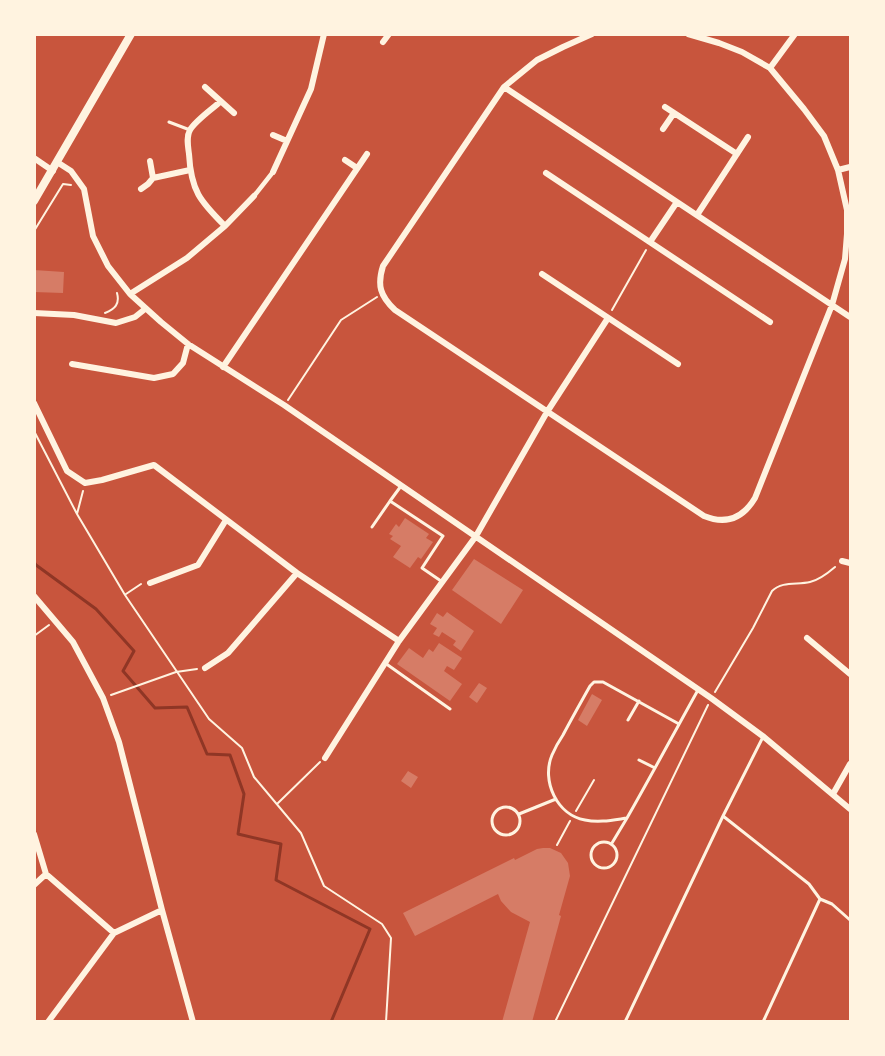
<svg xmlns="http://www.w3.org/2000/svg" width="885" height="1056" font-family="'DejaVu Sans',sans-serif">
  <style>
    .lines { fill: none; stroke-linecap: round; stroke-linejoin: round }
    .stream { stroke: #8f3625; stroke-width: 3 }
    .building { fill: #d67c66 }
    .path { stroke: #fff3e0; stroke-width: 2 }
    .service { stroke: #fff3e0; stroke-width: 3 }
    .pedestrian { stroke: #fff3e0; stroke-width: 4.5 }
    .minor { stroke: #fff3e0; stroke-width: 6 }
    .tertiary { stroke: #fff3e0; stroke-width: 8 }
  </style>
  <rect width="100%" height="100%" fill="#c8553d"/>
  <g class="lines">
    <path class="stream" d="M34,562L36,565L96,609L134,651L123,671L155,708L187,707L207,754L230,755L244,794L238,834L281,844L276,880L370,929L331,1022"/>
  </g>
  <path class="building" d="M34,270L64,272L63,293L34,292Z
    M405,518L429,534L426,538L433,542L421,559L418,557L410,568L393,557L401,546L390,539L393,536L389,534L396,524L399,527Z
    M474,559L523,590L501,624L452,590Z
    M447,612L474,631L461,651L453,645L456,641L442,632L439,637L433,634L437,628L430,624L437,613L443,617Z
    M439,643L462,658L454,670L447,666L444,671L462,684L450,701L397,664L409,648L423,658L429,649L433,652Z
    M479,683L487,688L477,703L469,697Z
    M592,694L602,700L587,726L578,720Z
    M408,771L418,777L411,788L401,781Z
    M543,848H550L561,853L568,863L570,876L559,915L561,916L532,1022H502L530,922L511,912L501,901L498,894L415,936L403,913L514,858L515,860L537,849Z"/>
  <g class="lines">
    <path class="path" d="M34,231L63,184L71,185
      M612,310L646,250
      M105,313C115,309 120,304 117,293
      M288,400L341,320L377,297
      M34,431L77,514L125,595L209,719L242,748L254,777L301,833L324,886L382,924L391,938L386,1022
      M77,514L83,491
      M126,594L141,584
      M34,636L49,625
      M715,692L753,628L772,591C782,581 797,585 810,582C819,580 828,573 835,567
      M111,695L176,672L197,669
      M277,804L320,762
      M576,811L594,780
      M557,845L570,821
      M555,1022L708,705"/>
    <path class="service" d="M169,122L190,130
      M401,486L390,501L443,536L422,568L441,581
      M372,527L390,501
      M385,663L450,709
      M628,720L639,701
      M679,724L603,682H594L590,686C581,702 572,718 563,735C559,741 555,748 552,755C541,781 557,815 585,820C599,823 613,820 627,818C651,776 674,733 698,690
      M639,760L655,768
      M492 821a14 14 0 1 1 28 0a14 14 0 1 1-28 0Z
      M519,814L556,799
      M723,816L809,884L820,899L763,1022
      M591 855a13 13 0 1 1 26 0a13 13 0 1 1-26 0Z
      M612,843L627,818
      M820,899L832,904L850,920
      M625,1022L723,816L763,737"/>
    <path class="pedestrian" d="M254,196L273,172"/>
    <path class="minor" d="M592,34L563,47L537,60L504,87L383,266C377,285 380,296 395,310L704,516C726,525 743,518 755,498L832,305L845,259L847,234V210L838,170L824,136L804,109L770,68L742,52L719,43L688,34
      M383,42L389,34
      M770,68L795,34
      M205,87L234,113
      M504,87L850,317
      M220,102C212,109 195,121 190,130C186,137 188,146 189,154C191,191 200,201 225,226
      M665,107L737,154
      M663,129L674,113
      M273,135L287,141
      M34,158L53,171
      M345,160L357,168
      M57,162L71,171L84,189L93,236L108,266L130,294L161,322L188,344L284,405L711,698L764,737L850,809
      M838,170L850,167
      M273,172L311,89L324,34
      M546,173L770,322
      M153,178L190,170
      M141,189L148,184L153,178L150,161
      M697,215L748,137
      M650,242L677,202
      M542,274L678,364
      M130,294L187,258L225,226L254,196
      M34,313L74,315L116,323L135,317L145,309
      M72,364L154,378L173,374L183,363L188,344
      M223,367L367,154
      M34,403L67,471L85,483L102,480L154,465L297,573L399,641
      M842,561L850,563
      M150,583L198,565L226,520
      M34,596L73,642L103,698L119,742L162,910L193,1022
      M807,638L850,674
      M205,668L228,653L297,573
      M325,758L399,641L476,536L547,412L608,318
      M833,794L850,764
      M34,834L46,874L114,933
      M34,885L46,874
      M48,1022L114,933L162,910"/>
    <path class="tertiary" d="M34,201L131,34"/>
  </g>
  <rect width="885" height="1056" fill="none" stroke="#fff3e0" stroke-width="72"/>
</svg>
